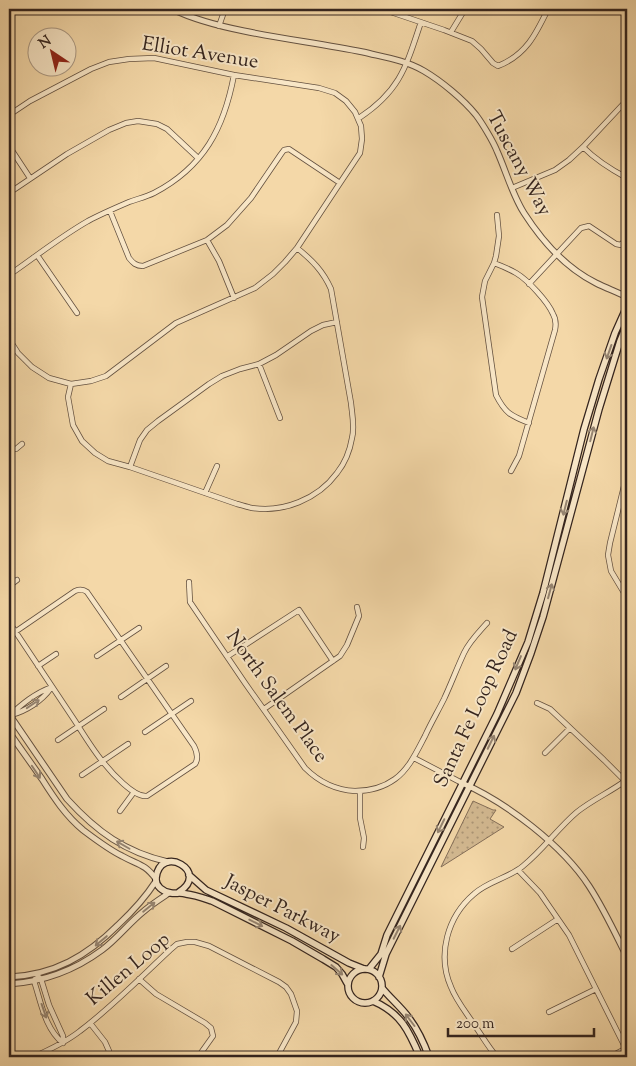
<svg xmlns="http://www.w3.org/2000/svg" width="636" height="1066" font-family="'Sorts Mill Goudy',serif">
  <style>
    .park { fill: url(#park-dots); stroke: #846e58 }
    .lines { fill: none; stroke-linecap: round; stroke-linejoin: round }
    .minor-casing { stroke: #645140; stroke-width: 6 }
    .tertiary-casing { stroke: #645140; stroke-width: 7 }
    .secondary-casing { stroke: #34241e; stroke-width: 8 }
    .minor { stroke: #f8e6c6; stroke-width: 4.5 }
    .tertiary { stroke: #f8e6c6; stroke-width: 5 }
    .secondary { stroke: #f8e6c6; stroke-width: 5.5 }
    .oneway { stroke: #968572 }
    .labels { text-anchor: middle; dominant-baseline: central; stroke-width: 4; stroke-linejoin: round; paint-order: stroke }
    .street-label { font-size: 20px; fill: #34241e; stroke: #f8e6c6 }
  </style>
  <defs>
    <pattern id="park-dots" width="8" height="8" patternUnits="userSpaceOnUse" patternTransform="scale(1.25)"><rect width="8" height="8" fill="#d3b991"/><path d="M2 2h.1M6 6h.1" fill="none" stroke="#ac9676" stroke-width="1.8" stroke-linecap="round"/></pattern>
  </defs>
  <rect width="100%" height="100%" fill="#f4d8a8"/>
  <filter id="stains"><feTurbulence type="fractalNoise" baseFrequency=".004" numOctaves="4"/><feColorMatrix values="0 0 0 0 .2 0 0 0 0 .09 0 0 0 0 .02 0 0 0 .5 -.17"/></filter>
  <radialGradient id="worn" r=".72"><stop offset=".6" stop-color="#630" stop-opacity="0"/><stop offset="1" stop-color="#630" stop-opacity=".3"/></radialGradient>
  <path class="park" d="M473,801L493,810H496L490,819L504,827L441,867Z"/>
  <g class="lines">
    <g class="minor-casing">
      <path id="minor" d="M382,9L444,30L472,41L481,49L493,63L498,66C526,55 536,34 548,9
        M219,26L225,9
        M451,32L465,9
        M9,115L30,101L91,69L109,62L129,59L154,58L234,75L319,88L335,93L346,101L355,112L361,126L362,139L360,153L340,183L297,248L285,262L273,274L255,288L176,323L106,376L91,381L71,384L49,378L32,367L18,353L9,339
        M359,118C400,91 406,67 421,22
        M9,146L30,178
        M583,147C597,161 610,169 627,178
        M512,188L555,170L569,160L583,147L627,100
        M9,193L67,154L109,130L126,123L138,121L157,124L167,129L198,158
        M110,211L129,258C133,263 136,266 143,266L207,240L227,225L251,198L281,154L284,150L289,149L340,183
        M497,215L499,236L496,256L494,263L485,281L482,297L496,395C505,413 511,416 529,423
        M207,240L219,261L234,298
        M37,255L77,313
        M494,263C502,266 509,269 516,273C528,280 548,302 553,314C556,319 556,325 555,330L519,456L511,471
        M9,275C35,257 60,237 88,221C101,214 115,208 129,202C137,199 146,197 154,193C204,167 224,128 234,75
        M529,284L581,228L589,226L616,244L621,245L627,237
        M259,364L280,418
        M71,384L68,397L73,425L82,441L95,453L108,461L130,467L237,504C241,505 247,507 252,508C283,513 318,499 337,473C345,463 350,450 352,438C355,427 352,414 351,403L331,289C323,271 312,260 297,248
        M9,449H16L22,444
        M130,467L140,440L147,430L158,421L209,384L222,376L240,369L259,364L276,355L311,331L323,325L337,322
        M205,493L217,466
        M189,582L190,602L245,683L305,768C319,782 336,790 355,791C369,791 384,787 395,779C409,769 417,751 425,736C431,723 438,711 444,699C451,684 457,668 464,653C469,642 479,632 487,623
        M9,586L17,580
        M626,596L611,571L608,555L610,543L627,474
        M9,622C31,655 53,688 75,721C84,735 93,750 103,762C111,772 134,798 147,796L195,764C199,758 197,752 194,746L87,592C83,589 80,589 75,591L15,632L9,636
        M97,656L139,628
        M228,656L299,610L333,661
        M38,666L56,654
        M121,697L166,666
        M537,703L550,709L604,760L626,782
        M264,709L340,656L347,645L359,616L357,607
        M11,715C26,711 42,701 51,688
        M9,716C22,704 35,693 52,687
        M145,732L191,701
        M58,740L104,709
        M545,753L570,728
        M414,758L462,783
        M82,775L128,744
        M360,791V818L364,838L363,847
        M120,811L134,792
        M518,870L540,893L569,935L626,1049
        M512,949L558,919
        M36,974L41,979L49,1005L63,1036V1043
        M35,979L34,981C41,1002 45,1029 63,1043
        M139,979L156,994L205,1023L211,1028L213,1036L198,1057
        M549,1012L596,989
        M90,1023L105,1042L109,1051
        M33,1057C49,1050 66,1042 80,1031C112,1007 141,977 170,950L177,944L187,942H195L209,946L279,982L286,987L291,994L297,1011L296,1022L277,1057
        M497,1057C488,1047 481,1034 473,1023C465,1011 456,1000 451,987C437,955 447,917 474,894C488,881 509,878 523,866C543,850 558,828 577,812C592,800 610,792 625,781
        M610,1057L627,1048"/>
    </g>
    <g class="tertiary-casing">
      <path id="tertiary" d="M172,9C195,20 219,26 244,31C283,39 323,44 363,52C383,57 405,60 424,71C441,81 463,99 476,115C482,123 493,141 497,151C506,171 512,194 524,213C542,241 566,268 596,283C606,288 617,292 627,297
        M9,714L67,799C97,832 125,852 168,862
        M9,732C20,748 31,763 42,779C54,798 66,816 83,830C95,839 108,849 122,856C138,865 144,863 156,879
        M462,783C506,802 563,846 589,886C604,909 615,933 627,957
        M9,977C54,975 87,956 118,925C132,912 145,898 156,881
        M9,984C42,982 75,970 102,950C117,939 129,923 144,911C152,904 160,899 169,893"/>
    </g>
    <g class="secondary-casing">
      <path id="secondary" d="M189,875L206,890L286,928L349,963L364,969
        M179,892C211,872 160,843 156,878C155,886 163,892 171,893C176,894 180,892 186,894C195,895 203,898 212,901L292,941L323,959L336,967L342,974L347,983
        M348 986a17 17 0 1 1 34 0a17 17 0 1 1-34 0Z
        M369,969L381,954L387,935L497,714L528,642L543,593L584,429L599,379L615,333L627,306
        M379,977L386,954L516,693L531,653L543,617L599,409L620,341L627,324
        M382,988C390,998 401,1007 409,1018C418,1030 424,1043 429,1057
        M373,1001C401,1013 409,1031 420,1057"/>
    </g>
    <use href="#minor" class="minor"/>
    <use href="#tertiary" class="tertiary"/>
    <use href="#secondary" class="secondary"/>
  </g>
  <defs><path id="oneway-shaft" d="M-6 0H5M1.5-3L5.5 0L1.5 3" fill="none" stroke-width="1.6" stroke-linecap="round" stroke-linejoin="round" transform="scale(1.25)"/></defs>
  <g class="oneway">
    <use href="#oneway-shaft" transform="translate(609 352) rotate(109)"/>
    <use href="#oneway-shaft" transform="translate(592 434) rotate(-76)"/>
    <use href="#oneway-shaft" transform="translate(565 508) rotate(104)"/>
    <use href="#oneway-shaft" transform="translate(550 591) rotate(-75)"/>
    <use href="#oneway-shaft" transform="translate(518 663) rotate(113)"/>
    <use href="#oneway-shaft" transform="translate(33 704) rotate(-34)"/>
    <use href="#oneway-shaft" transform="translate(491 742) rotate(-64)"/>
    <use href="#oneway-shaft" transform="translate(36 772) rotate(56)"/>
    <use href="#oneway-shaft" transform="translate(441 826) rotate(116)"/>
    <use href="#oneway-shaft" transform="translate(123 845) rotate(-150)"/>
    <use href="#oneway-shaft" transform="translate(149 907) rotate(-39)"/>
    <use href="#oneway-shaft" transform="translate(256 923) rotate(27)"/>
    <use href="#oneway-shaft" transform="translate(397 932) rotate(-63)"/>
    <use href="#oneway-shaft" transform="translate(101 941) rotate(140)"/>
    <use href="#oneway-shaft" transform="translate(337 970) rotate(41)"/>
    <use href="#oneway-shaft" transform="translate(44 1011) rotate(71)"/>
    <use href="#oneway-shaft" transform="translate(410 1020) rotate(-127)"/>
  </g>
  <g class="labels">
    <g class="street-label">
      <text transform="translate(200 54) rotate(9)">Elliot Avenue</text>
      <text transform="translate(518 164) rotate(62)">Tuscany Way</text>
      <text transform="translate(276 697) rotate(54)">North Salem Place</text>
      <text transform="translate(477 709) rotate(-65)">Santa Fe Loop Road</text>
      <text transform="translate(282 910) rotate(27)">Jasper Parkway</text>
      <text transform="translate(129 970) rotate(-40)">Killen Loop</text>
    </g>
  </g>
  <rect width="636" height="1066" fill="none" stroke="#f4d8a8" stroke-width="30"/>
  <rect x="10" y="10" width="616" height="1046" fill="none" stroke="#34241e" stroke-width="2.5"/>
  <rect x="15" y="15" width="606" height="1036" fill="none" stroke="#34241e"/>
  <g transform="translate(52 52) rotate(325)"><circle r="24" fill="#f8e6c6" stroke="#aa9883"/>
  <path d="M0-4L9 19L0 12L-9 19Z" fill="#8f2418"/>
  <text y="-8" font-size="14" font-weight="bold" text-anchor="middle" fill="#34241e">N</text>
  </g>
  <path d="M448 1028v8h146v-8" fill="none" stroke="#34241e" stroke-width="2.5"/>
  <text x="456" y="1028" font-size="15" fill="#34241e" stroke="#f8e6c6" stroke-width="4" paint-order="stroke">200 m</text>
  <rect width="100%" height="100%" filter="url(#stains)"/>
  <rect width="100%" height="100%" fill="url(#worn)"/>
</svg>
